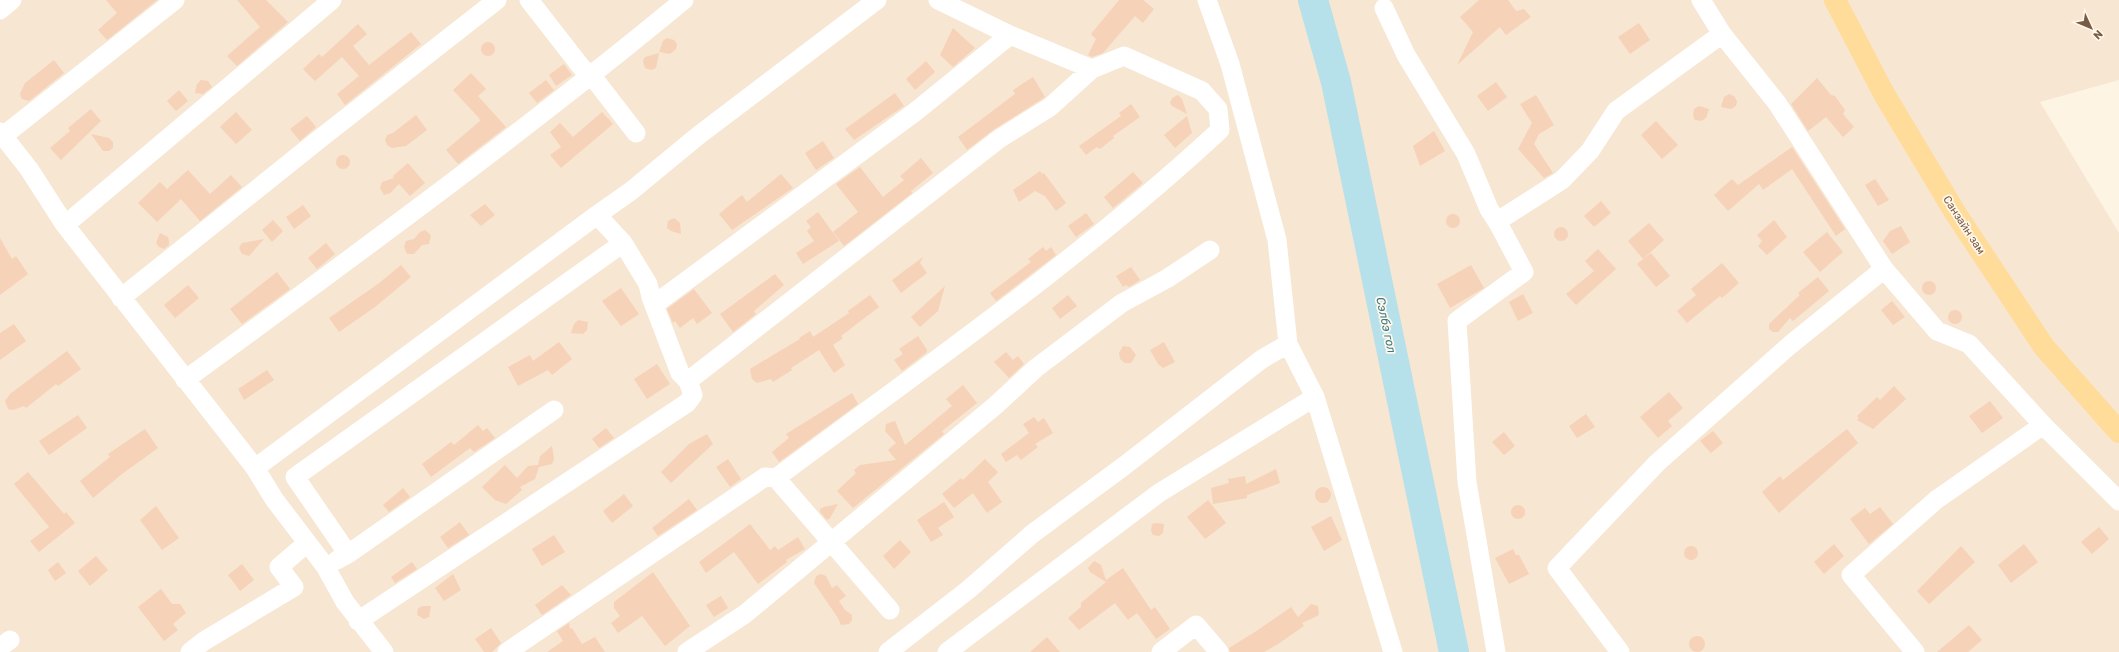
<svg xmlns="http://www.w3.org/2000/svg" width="2119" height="652" font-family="Rubik,sans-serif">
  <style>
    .residential { fill: #f7e6d1 }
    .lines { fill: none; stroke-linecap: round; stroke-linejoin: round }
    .river { stroke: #b6e1ea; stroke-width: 30 }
    .building { fill: #f6d2b8 }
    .minor { stroke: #fff; stroke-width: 19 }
    .major { stroke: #ffdc99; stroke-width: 22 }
    .labels { text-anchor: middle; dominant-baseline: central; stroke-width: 3.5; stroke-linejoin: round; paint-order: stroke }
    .street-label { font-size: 11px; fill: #795a46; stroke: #fff8eb }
    .water-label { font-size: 12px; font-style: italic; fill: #3b7987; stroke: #fff8eb }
  </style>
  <rect width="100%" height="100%" fill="#fef4e3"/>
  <path class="residential" d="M0,0H2119V80L2040,102L2119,233V652H0Z"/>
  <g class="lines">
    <path class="river" d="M1313,0L1336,82L1454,652"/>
  </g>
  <path class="building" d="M106,0H157L107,40L98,30L117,13Z
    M237,0H266L288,22L237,66L227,56L260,27Z
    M1119,0H1143L1154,9L1143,23L1135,16L1103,53L1092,57L1088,55L1096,39L1091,34Z
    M1479,0H1508L1516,11L1524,9L1531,17L1506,35L1500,27L1457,65L1473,32L1460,17Z
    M1639,23L1650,40L1630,54L1618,37Z
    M358,24L367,34L353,46L369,65L411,32L421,44L345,105L337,94L359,76L342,57L315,81L303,69L319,54L322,57Z
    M953,28L975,48L953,67L940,55Z
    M667,38L674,40L677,44L676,49L670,54L659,52L663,41Z
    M481 49a7 7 0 1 1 14 0a7 7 0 1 1-14 0Z
    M659,53L656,68L651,70L645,68L643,61L645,57Z
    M54,60L64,73L29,101L22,99L20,94L25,83Z
    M926,61L935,72L915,90L906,79Z
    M564,64L572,75L556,86L549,75Z
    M471,73L486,89L478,96L506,127L458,164L446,150L480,121L479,118L453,90Z
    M1033,77L1045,97L993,130L967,150L958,137L1015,94L1013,90Z
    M1817,78L1831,95L1835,96L1845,110L1843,114L1854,127L1843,137L1826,117L1808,131L1791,104Z
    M201,80L208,81L212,87L203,94L195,93L197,84Z
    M546,80L554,90L537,103L529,93Z
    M1496,82L1507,97L1488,111L1477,96Z
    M179,90L188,101L176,111L167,101Z
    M895,93L904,106L854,140L845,129Z
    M1729,94L1734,96L1737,101L1736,106L1731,109L1721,107L1724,97Z
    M1178,95L1182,99L1187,114L1172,106L1170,103L1172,98Z
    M1536,95L1554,125L1539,134L1534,144L1553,173L1544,178L1518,149L1532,123L1520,104Z
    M1131,104L1140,117L1113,136L1114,138L1100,149L1097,147L1086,155L1079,146L1121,116L1119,113Z
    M1699,106L1709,109L1706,118L1701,121L1695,120L1693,115L1694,109Z
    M91,109L101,121L61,160L50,148L70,131L68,128Z
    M236,112L252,130L236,144L220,127Z
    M602,112L613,124L561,168L550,155L561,147L550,132L560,123L573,137Z
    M416,115L427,130L406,146L392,148L387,145L385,140L387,135L393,133Z
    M307,116L316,127L300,141L290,129Z
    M1187,116L1192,133L1175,148L1164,135Z
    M1656,121L1678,145L1662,159L1641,135Z
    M1434,131L1445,151L1420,166L1413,146Z
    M91,134L109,138L113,142V148L109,151H103Z
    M823,141L834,158L816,170L805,153Z
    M1792,147L1845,229L1836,236L1792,169L1763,190L1759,184L1728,211L1714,195L1732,179L1738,185Z
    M336 162a7 7 0 1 1 14 0a7 7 0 1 1-14 0Z
    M921,158L933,173L911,191L912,193L844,246L833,232L858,212L836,184L860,167L883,197L904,180L900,176Z
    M408,163L425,183L410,196L399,184L390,193L384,195L380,188L382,182L394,178L393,176Z
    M188,170L210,194L231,175L242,187L200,221L181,199L157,222L138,203L160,182L167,189Z
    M1040,171L1042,174L1044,173L1066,203L1056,211L1045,196L1035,191L1019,202L1013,190Z
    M1133,172L1143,183L1113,208L1104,197Z
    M781,174L793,188L732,230L719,214L742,195L747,202Z
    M1875,179L1889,200L1878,206L1865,185Z
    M1601,201L1611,213L1594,227L1584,216Z
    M485,204L495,215L481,226L470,215Z
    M303,205L311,216L294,229L286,217Z
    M818,212L839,241L803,264L796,253L814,241L807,231L811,227L806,221Z
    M1086,213L1094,224L1076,237L1068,226Z
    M1446 221a7 7 0 1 1 14 0a7 7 0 1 1-14 0Z
    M674,218L680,223L681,234L671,231L667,228L668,221Z
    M273,220L283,231L272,242L262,230Z
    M1774,220L1787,237L1767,255L1758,246L1762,241L1757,235Z
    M1649,223L1664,240L1643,259L1628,241Z
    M1901,226L1910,242L1892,254L1883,241L1890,231Z
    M1554 234a7 7 0 1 1 14 0a7 7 0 1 1-14 0Z
    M425,230L431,235L429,244L422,245L414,254H407L404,247L406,241L414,239L420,232Z
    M1827,232L1843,252L1820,272L1803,252Z
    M160,233L168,237L169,241V245L164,249L159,247L156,243Z
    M0,238L12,259L16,256L28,274L0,295Z
    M264,239L249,256L242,254L239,248L242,243Z
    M326,243L335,254L317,269L308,258Z
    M1043,247L1046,251L1051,247L1056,255L996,301L990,293L1031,262L1028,259Z
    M1598,249L1616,269L1576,305L1566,294L1594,271L1585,261Z
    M1651,253L1670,276L1656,287L1637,264Z
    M923,257L920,263L927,273L901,293L892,280Z
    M1722,263L1739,283L1722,298L1720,296L1687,323L1677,311L1696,295L1691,289Z
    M401,265L411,277L375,307L339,332L329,318L378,284Z
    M1471,265L1484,288L1450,308L1437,284Z
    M1131,267L1140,280L1129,287L1126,285L1123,287L1116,276Z
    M277,272L290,289L242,324L230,309Z
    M775,274L784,285L754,311L756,314L733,332L720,314Z
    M1818,277L1829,291L1793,321L1790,318L1778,332H1773L1769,329V324L1800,295L1798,293Z
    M1922 288a7 7 0 1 1 14 0a7 7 0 1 1-14 0Z
    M188,285L199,298L175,318L164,305Z
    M945,286L938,311L920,327L911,317Z
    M621,288L639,314L621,326L602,301Z
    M694,289L712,313L697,324L693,318L680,328L675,321L673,323L667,309Z
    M1523,294L1533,313L1518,321L1509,302Z
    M870,295L879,307L841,336L843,338L833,345L845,365L834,373L819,350L791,368L792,370L773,382L771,379L757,383L752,379L750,369L800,339L799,338L810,331L813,337L849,313L848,311Z
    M1068,295L1077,306L1060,319L1052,308Z
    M1892,301L1905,317L1893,325L1881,310Z
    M1948 317a7 7 0 1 1 14 0a7 7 0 1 1-14 0Z
    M578,320L588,322L587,330L583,334L571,333L574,324Z
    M14,324L26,341L0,360V333Z
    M918,336L927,350L926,353L902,371L894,360L903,354L899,349Z
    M559,342L572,359L552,375L548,370L518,386L508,367L530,355L533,361Z
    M1164,342L1175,362L1163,368L1158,364L1150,350Z
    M1123,346L1130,347L1136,355L1131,363H1125L1120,359L1119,353Z
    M67,351L81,369L58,386L56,384L26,408L24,406L13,410L8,409L5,401L10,394Z
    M1006,352L1013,360L1018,356L1024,364L1009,378L994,362Z
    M657,364L670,384L647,399L634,379Z
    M267,370L274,380L244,400L238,389Z
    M963,385L977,403L942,431L944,434L853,508L837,491L856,473L854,470L860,465L896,460L888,450L896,443L885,431L886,424L895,421L905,445L952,406L946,399Z
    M1894,386L1906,399L1893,411L1873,429L1857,420L1859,418L1857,416L1877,397L1880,400Z
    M1669,392L1683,408L1668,421L1672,426L1658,438L1640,417Z
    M852,393L858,404L779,462L772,452L789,438L786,434Z
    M1990,401L2003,418L1982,433L1969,416Z
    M1586,414L1595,427L1577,438L1569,426Z
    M78,415L87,428L49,455L39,441Z
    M1034,417L1038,422L1044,418L1053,433L1035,444L1038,447L1021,460L1017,455L1006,462L1001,454L1029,433L1023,424Z
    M478,425L483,431L487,428L495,438L474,452L470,448L431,477L422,464L451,442L454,445Z
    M606,428L614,438L599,448L592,439Z
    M145,429L158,448L122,474L93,498L80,481L110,457L108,454Z
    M1847,429L1858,443L1779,513L1762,492L1780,476L1783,480Z
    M1713,431L1723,443L1711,453L1700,441Z
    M1504,432L1515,446L1504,455L1492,442Z
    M707,434L713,444L671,483L661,472L689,444Z
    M552,446L554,459L552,464L539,467L535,479L520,487L522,490L506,504L495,500L482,487L505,465L517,478L528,466L538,465L540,456Z
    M728,459L741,479L730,487L716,467Z
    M985,459L998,472L988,482L1002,502L987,513L973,493L954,508L942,494L961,478L963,480Z
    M1276,469L1280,483L1247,495V498L1213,504L1211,488L1229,483L1228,479L1245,476L1246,484Z
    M28,472L64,514L66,512L75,523L39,552L30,541L49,527L14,484Z
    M1315 495a8 8 0 1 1 16 0a8 8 0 1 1-16 0Z
    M403,488L410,497L389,512L383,505Z
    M624,494L633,506L612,523L603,511Z
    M689,499L697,510L658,536L652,528Z
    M1208,500L1226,523L1205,539L1187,517Z
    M944,502L954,517L938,528L943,535L931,542L917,520Z
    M838,504L830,518L827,520L820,512V509L824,507Z
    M1511 512a7 7 0 1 1 14 0a7 7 0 1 1-14 0Z
    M156,506L179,538L162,550L140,520Z
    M1880,507L1893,524L1869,544L1850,519L1865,508L1870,514Z
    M1331,516L1342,540L1324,551L1311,527Z
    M460,522L469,535L448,548L440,537Z
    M1156,523L1164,524L1163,533L1159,536L1153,535L1151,531L1152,524Z
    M750,524L770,550L775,546L778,550L798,537L805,549L786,560L787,562L758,584L734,552L706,573L699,562Z
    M2099,527L2109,539L2092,554L2081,542Z
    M554,535L565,552L542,566L532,549Z
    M900,540L911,552L894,569L883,556Z
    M1834,544L1844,556L1824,574L1814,562Z
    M2024,544L2038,562L2011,583L1998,565Z
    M1684 553a7 7 0 1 1 14 0a7 7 0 1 1-14 0Z
    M1961,546L1975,562L1929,604L1917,591Z
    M1513,549L1516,555H1519L1529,574L1509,584L1495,558Z
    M96,556L108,570L90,586L78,571Z
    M1094,561L1101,565L1106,580L1123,568L1151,610L1155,607L1170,629L1156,639L1137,613L1128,620L1115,603L1079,630L1068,618L1081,607V603L1106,582L1090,572L1088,568Z
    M58,562L66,573L55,581L48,570Z
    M412,562L417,569L395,583L391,577Z
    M242,564L254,580L240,591L228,575Z
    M653,572L690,626L665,646L642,616L618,633L611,623L620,616L614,608V602Z
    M453,574L461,590L444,601L435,588Z
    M821,574L826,576L832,588L837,585L846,596L839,601L845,610L852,615V620L849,624L841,625L838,618L814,583L816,576Z
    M562,585L571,595L542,615L535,605Z
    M161,589L172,604H180L186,613L173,624L178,630L164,641L138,607Z
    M721,596L728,608L714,617L706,605Z
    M1311,604L1318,606L1319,615L1302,623L1304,626L1278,644L1264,652H1230L1229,648L1258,630L1291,607L1298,617Z
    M423,606H431L429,617L424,619L417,615L418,608Z
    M569,623L570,629L572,628L582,644L595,637L605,652H547L563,641L557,631Z
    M1969,625L1982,640L1968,652H1937Z
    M491,628L501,643L492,652H484L475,639Z
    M1689 644a8 8 0 1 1 16 0a8 8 0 1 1-16 0Z
    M1047,637L1060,652H1030Z"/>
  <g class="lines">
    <path class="minor" d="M529,0L582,68L592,76L636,133
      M1207,0L1230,64L1277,240L1288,344L1315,397L1393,652
      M1701,0L1722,34L1777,103L1884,269L1937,331L1969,344L2043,425L2119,501
      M1384,8L1406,55L1466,154L1489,209L1498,223L1504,217L1562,180L1590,151L1616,111L1722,34
      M0,10L12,0
      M0,132L29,169L65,225L255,468L274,499L325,566L345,602L384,652
      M3,136L175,0
      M65,225L332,0
      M121,298L317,141L497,0
      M655,304L915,112L1010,35
      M185,380C354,256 523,133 684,0
      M688,381L999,139L1050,107L1092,69
      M255,468L597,215
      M776,478L890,610
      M348,554L295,477L623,243
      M337,560L348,554L554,410
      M358,621L687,403L693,395L688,381L680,373L651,297L648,284L623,243L597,215L631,191L699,135L877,0
      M0,647L10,640
      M190,652L204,641L294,587L279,567L307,543
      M507,652L765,477L776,478C926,366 1082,258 1220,130L1218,109L1202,91L1124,56L1092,69L1010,35L938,0
      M687,652L745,614L996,405L1036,368L1122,303L1168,278L1210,250
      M888,652L968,590L1032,534L1124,466L1262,359L1288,344
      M947,652L1159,493L1315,397
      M1161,652L1196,625L1219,652
      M1496,652L1467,482L1457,321L1524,272L1498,223
      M1620,652L1557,568L1657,463L1790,345L1884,269
      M1915,652L1851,575L1936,500L2043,425"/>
    <path class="major" d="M1835,0L1884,94L1956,214L2044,347L2119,432"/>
  </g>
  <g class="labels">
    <g class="street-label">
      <text transform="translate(1964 225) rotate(57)">Санзайн зам</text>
    </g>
    <g class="water-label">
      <text transform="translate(1386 325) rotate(78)">Сэлбэ гол</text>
    </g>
  </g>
  <g transform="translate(2091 28) rotate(134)" stroke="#fff8eb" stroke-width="3" paint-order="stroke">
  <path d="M0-3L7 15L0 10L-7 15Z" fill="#795a46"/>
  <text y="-6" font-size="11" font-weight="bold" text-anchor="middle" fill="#795a46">N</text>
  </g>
</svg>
